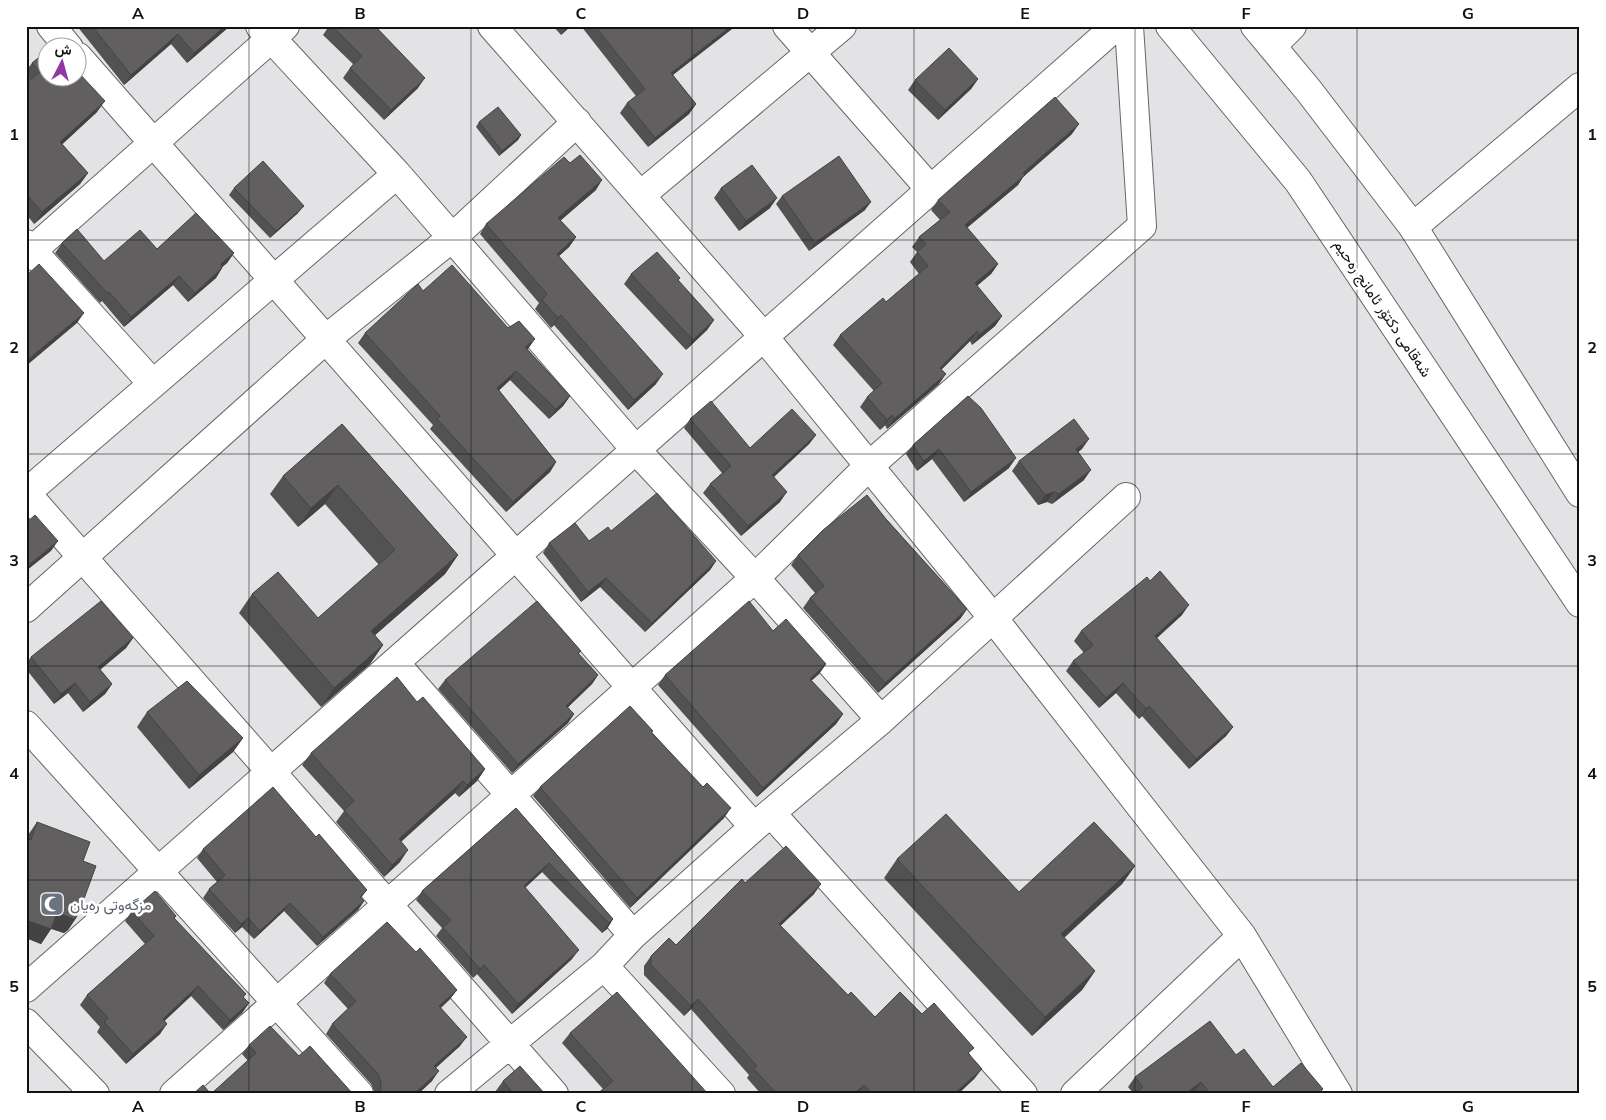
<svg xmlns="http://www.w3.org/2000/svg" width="1606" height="1120" font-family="Mulish,Vazirmatn,sans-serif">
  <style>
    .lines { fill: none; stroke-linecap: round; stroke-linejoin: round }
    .street-casing { stroke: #656667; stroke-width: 30 }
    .secondary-casing { stroke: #656667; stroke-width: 30 }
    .street { stroke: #fff; stroke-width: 28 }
    .secondary { stroke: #fff; stroke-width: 28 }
    .wall { fill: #535252 }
    .shaded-wall { fill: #444242 }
    .building { fill: #615f5f; stroke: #444242 }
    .grid { fill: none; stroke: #121213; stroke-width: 1; stroke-opacity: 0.55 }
    .labels { text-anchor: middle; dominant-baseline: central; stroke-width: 5; stroke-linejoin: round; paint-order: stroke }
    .street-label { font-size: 15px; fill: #121213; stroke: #fff }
    .worship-label { font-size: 15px; fill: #5b616d; stroke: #fff; text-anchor: start }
    .neatline { fill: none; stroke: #121213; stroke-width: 2 }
    .grid-label { font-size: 16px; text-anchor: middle; font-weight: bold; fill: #121213 }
  </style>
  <rect width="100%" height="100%" fill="#e3e3e5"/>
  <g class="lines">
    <g class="street-casing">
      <path id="street" d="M51,26L69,48
        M260,26L397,174L636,450L755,578L881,720
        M492,26L764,337L993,618L1242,936L1338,1094
        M787,26L931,190
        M1272,46L1292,26
        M78,57L754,827
        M641,195L842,26
        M1413,227L1580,87
        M26,244L153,384
        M26,256L285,26
        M26,493L554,1094
        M26,493L397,174
        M26,608L326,339L453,237L577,122
        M395,663L633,935
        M26,725L359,1094
        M771,813L1023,1094
        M604,966L721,1094
        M26,988L1116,26
        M26,1023L95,1094
        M174,1094L755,578L870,465L1142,226L1129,26
        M449,1094L604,966L633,935L754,827L881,720L1126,497
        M1075,1094L1242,936"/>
    </g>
    <g class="secondary-casing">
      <path id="secondary" d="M1170,26L1298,181L1580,603
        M1255,26L1309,91L1413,227L1580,493"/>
    </g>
    <use href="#street" class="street"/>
    <use href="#secondary" class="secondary"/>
  </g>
  <path class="wall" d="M77,26H230L187,63L171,44L124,85Z
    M329,26H375L418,88L384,120L343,78L350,68L353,64L323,35Z
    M553,26H571L561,35Z
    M581,26H655L673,75L696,104L689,114L648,147L620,113L627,103L636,96Z
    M32,63L97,112L62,144L88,173L80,184L34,224L26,214V83L30,80L26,77V71Z
    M978,79L971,89L938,120L908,90L915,80Z
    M479,122L521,135L518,140L499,156L476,127Z
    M1072,134L1023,177L1018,185L967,228L998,264L991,274L977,286L1002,316L995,326L972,345L970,341L942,369L939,384L887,429L885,425L880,430L860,407L867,397L874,391L833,345L840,335L886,302L919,274L910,262L917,252L912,247L919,237L940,220L931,210L938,200Z
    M234,188L298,213L270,238L229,195Z
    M721,188L770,208L739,231L714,198Z
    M596,190L560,220L576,237L569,247L559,256L656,384L628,410L554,325L551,328L535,309L539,303L480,234L486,224Z
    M782,196L865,210L809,251L776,204Z
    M62,243L104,261L157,249L234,253L227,263L222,267V268L216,278L188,302L173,285L124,327L102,301L100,303L55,253Z
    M631,274L678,281L714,320L707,330L686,350L624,284Z
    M365,333L527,349L570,396L563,406L549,419L510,380L499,390L556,462L550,472L506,512L430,429L433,425L358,343Z
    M968,396L1009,468L964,502L932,459L917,471L906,454L913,445Z
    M690,419L750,448L816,435L809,444L774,477L780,502L741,536L703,493L710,484L722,473L684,428Z
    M342,424L458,555L445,574L375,635L383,645L370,664L321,707L239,613L252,594L318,618L379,565L325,504L298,527L270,494L283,476Z
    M1082,449L1078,452L1084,480L1052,504L1047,502L1038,505L1012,471L1019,461Z
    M886,519L967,609L960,619L878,693L803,608L810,598L815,593L791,565L798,555Z
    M611,531L716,561L710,570L645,632L600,587L581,602L543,553L549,543L589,541Z
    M1182,615L1157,638L1233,727L1226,736L1189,769L1142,716L1139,719L1116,693L1099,708L1066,671L1073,661L1084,653L1074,641L1081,631Z
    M773,631L826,664L819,674L811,681L843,714L836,724L757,797L658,685L665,675Z
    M133,638L126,648L100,670L112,684L105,694L83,712L68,693L54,704L26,669V664L31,657Z
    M581,651L578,654L598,675L592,684L568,707L574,714L568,723L512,773L438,689L445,680Z
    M417,702L485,769L477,781L459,797L455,793L401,842L400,862L384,877L336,822L344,811L302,765L311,753Z
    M147,712L243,738L233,752L189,789L137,727Z
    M651,733L703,787L724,818L630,908L533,796L540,787Z
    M516,808L613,919L607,929L602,933L542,872L525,888L572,959L512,1014L477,974L473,978L436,936L442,928L416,900L422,891Z
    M37,822L83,861L78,915L68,930L64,933L51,929L41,944L26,938V838Z
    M316,837L367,890L361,898L364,901L358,910L317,946L284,911L254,939L242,927L235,933L203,898L209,889L217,882L197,858L203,849Z
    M897,859L1019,892L1135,866L1122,884L1064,938L1095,971L1082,990L1032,1036L884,878Z
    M745,883L814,894L780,926L848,995L875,1017L922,1014L970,1054L975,1078L958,1094H761L747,1078L749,1075L691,1009L684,1016L644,975V966L651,956L676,945Z
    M132,911L176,916L174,919L246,994L243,998L249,1003L242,1013L223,1030L191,996L164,1021L160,1034L126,1064L97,1032L100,1027L80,1005L87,995L145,944L125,921Z
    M416,952L457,990L450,999L441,1008L460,1046L436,1068L432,1081L418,1094H374V1091L371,1084L326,1034L332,1024L348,1009L324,983L330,974Z
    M570,1033L708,1094L603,1089L562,1043Z
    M249,1045L299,1056L211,1094L248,1061L242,1054Z
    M1236,1055L1273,1087L1323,1089L1320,1094H1195L1194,1092L1192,1094H1134L1128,1087L1135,1077Z
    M503,1081L545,1094H497L495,1092Z"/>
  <path class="shaded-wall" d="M225,26H230L187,63L194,53Z
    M567,26H571L561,35Z
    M731,26H736L664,82L671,73Z
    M178,34L171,44L124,85L131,75Z
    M425,78L418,88L384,120L391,110Z
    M978,79L971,89L938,120L945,110Z
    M105,101L97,112L53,153L60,142Z
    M696,104L689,114L648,147L655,138Z
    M1079,124L1072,134L1023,177L1018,185L958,235L965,225Z
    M521,135L518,140L499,156L502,151Z
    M88,173L80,184L34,224L42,212Z
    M602,180L596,190L552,228L558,218Z
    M777,198L770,208L739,231L746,221Z
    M871,202L865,210L809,251L815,243Z
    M304,206L298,213L270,238L276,231Z
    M576,237L569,247L550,264L557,254Z
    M234,253L227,263L214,274L221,264Z
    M998,264L991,274L968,293L975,283Z
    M222,268L216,278L188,302L195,293Z
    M179,276L173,285L124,327L131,317Z
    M84,313L77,323L26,366V361Z
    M561,315L554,325L551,328L558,318Z
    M1002,316L995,326L972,345L979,335Z
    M714,320L707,330L686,350L693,340Z
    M977,331L970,341L933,378L940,368Z
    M535,339L528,349L519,357L525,347Z
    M516,371L510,380L491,398L497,388Z
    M663,374L656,384L628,410L634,400Z
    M946,374L939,384L887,429L894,419Z
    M570,396L563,406L549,419L556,409Z
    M892,415L885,425L880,430L887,420Z
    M816,435L809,444L765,485L772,475Z
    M1089,439L1082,449L1069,459L1076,449Z
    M939,449L932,459L917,471L924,461Z
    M1016,458L1009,468L964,502L971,492Z
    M556,462L550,472L506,512L513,502Z
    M1091,470L1084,480L1052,504L1059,494Z
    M338,485L325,504L298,527L311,508Z
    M787,492L780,502L741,536L748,526Z
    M1054,492L1047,502L1038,505L1045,495Z
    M58,541L51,551L26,571V567Z
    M458,555L445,574L358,650L371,631Z
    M716,561L710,570L645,632L652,623Z
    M606,578L600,587L581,602L588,592Z
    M1189,605L1182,615L1148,646L1155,636Z
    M967,609L960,619L878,693L885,683Z
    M133,638L126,648L91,677L98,667Z
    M383,645L370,664L321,707L334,688Z
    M826,664L819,674L803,688L810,679Z
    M598,675L592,684L560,715L566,706Z
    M75,683L68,693L54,704L61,694Z
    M1123,683L1116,693L1099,708L1106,698Z
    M112,684L105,694L83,712L90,702Z
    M1149,706L1142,716L1139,719L1146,709Z
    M574,714L568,723L512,773L518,764Z
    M843,714L836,724L757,797L763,788Z
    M1233,727L1226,736L1189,769L1196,759Z
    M243,738L233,752L189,789L199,775Z
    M485,769L477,781L459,797L467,785Z
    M463,781L455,793L390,851L399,839Z
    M731,808L724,818L630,908L637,898Z
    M408,850L400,862L384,877L392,865Z
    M549,863L542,872L517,895L524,886Z
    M1135,866L1122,884L1047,953L1061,934Z
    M821,884L814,894L772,934L779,924Z
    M364,901L358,910L317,946L323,937Z
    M290,903L284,911L254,939L260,931Z
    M57,913L78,915L68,930L64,933L47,927Z
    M248,918L242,927L235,933L241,924Z
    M613,919L607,929L602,933L609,923Z
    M26,920L51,929L41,944L26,938Z
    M579,950L572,959L512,1014L518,1004Z
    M484,965L477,974L473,978L480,969Z
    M1095,971L1082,990L1032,1036L1045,1017Z
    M198,986L191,996L156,1029L163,1019Z
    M457,990L450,999L432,1015L439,1006Z
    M698,999L691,1009L684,1016L691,1006Z
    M249,1003L242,1013L223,1030L230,1020Z
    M167,1024L160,1034L126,1064L133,1054Z
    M467,1037L460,1046L427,1075L434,1066Z
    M982,1069L975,1078L958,1094H954Z
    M439,1071L432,1081L418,1094H414Z
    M1201,1082L1194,1092L1192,1094H1185Z
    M864,1085L858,1094H854Z"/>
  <path class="building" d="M92,26H225L194,53L178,34L131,75Z
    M332,26H375L425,78L391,110L350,68L362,56Z
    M595,26H655L656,28L658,26H731L671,73L696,104L655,138L627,103L645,89Z
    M949,48L978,79L945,110L915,80Z
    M48,50V78H78V72L105,101L60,142L88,173L42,212L26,194V83L40,72L32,63Z
    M1055,97L1079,124L1023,173L1025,175L965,225L998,264L975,283L1002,316L979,335L977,331L940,368L946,374L894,419L892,415L887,420L867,397L882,383L840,335L883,298L886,302L928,266L917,252L926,244L919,237L950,212L938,200Z
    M498,107L521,135L502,151L479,122Z
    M580,155L602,180L558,218L576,237L557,254L663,374L634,400L561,315L558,318L542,300L547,294L486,224L564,157L570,163Z
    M839,156L871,202L815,243L782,196Z
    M263,161L304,206L276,231L234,188Z
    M752,165L777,198L746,221L721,188Z
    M196,213L234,253L221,264L222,268L195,293L179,276L131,317L109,292L107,293L62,243L77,229L104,261L140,230L157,249Z
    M657,252L680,278L678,280L714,320L693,340L631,274Z
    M39,264L84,313L26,361V276Z
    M452,265L508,328L519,321L535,339L525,347L570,396L556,409L516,371L497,388L556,462L513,502L437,419L440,416L365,333L418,284L423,291Z
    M968,396L981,408L1016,458L971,492L939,449L924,461L913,445Z
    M711,401L750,448L792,409L816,435L772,475L787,492L748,526L710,484L731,466L690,419Z
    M1074,419L1089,439L1076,449L1091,470L1059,494L1054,492L1045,495L1019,461Z
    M342,424L458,555L371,631L383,645L334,688L252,594L278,572L318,618L395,550L338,485L311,508L283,476Z
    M657,493L716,561L652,623L606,578L588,592L549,543L575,523L589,541L608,527L611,531Z
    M867,495L886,519L967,609L885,683L810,598L824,586L798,555L823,530Z
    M35,515L58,541L26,567V523Z
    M1160,571L1189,605L1155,636L1233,727L1196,759L1149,706L1146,709L1123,683L1106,698L1073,661L1093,645L1081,631L1147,577L1150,581Z
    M101,601L133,638L98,667L112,684L90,702L75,683L61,694L31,657Z
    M537,601L581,651L578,653L598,675L566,706L574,714L518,764L445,680Z
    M749,601L773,631L786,619L826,664L810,679L843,714L763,788L665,675Z
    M397,677L417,702L423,697L485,769L467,785L463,781L399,839L408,850L392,865L344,810L354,801L311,753Z
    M187,681L243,738L199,775L147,712Z
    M630,706L653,731L651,732L703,787L707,783L731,808L637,898L540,787Z
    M273,787L316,837L319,834L367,890L360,897L364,901L323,937L290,903L260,931L248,918L241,924L209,889L225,875L203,849Z
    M516,808L613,919L609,923L549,863L524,886L579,950L518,1004L484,965L480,969L443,927L451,920L422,891Z
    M946,814L1019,892L1094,822L1135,866L1061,934L1095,971L1045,1017L897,859Z
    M37,822L90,842L83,861L96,866L78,915L74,919L57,913L51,929L26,920V838L31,840Z
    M786,846L821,884L779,924L848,995L851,992L875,1017L900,992L922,1014L934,1003L974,1048L968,1053L982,1069L954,1094H872L864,1085L854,1094H792L790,1091L788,1094H777L754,1069L757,1066L698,999L691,1006L651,965V956L669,938L676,945L742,879L745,883Z
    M155,891L176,916L174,918L246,994L243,997L249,1003L230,1020L198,986L163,1019L167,1024L133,1054L104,1022L108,1018L87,995L154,936L132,911Z
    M387,922L416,952L420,948L457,990L439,1006L467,1037L434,1066L439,1071L414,1094H378L381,1089V1082L378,1074L332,1024L356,1001L330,974Z
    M617,992L708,1094H597L613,1081L570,1033Z
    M1210,1021L1236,1055L1244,1049L1273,1087L1301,1063L1323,1089L1318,1094H1210L1201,1082L1185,1094H1135L1143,1087L1135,1077Z
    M270,1026L299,1056L310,1046L353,1094H193L203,1085L211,1094L256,1053L249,1045Z
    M520,1066L545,1094H514L503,1081Z"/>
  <path class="grid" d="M249,26V1094M471,26V1094M692,26V1094M914,26V1094M1135,26V1094M1357,26V1094M26,240H1580M26,454H1580M26,666H1580M26,880H1580"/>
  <defs>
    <g id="mosque-square" transform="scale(1.25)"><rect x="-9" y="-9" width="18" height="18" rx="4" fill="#6b7280" stroke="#fff"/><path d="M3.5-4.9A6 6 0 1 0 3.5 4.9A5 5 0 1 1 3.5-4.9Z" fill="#fff"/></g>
  </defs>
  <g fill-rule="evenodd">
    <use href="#mosque-square" x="52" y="904"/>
  </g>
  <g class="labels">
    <g class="street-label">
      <text transform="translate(1383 308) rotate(56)">شەقامی دکتۆر ئامانج رەحیم</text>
    </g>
    <g class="worship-label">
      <text x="70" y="904">مزگەوتی رەیان</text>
    </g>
  </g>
  <rect width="1606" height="1120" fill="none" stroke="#ffffff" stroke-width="55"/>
  <g transform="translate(62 62) rotate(6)"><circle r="24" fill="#ffffff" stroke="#a0a0a1"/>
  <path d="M0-4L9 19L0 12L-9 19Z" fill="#9038a4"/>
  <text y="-8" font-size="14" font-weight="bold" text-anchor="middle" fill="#121213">ش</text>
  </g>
  <rect x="28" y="28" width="1550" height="1064" class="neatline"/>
  <g class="grid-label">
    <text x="138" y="19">A</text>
    <text x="360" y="19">B</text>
    <text x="581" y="19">C</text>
    <text x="803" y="19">D</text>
    <text x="1025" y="19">E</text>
    <text x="1246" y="19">F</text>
    <text x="1468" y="19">G</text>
    <text x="14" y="140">1</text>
    <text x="1592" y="140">1</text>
    <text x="14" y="353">2</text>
    <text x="1592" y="353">2</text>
    <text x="14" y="566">3</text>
    <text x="1592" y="566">3</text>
    <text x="14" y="779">4</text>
    <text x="1592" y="779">4</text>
    <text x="14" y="992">5</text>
    <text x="1592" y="992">5</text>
    <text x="138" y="1112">A</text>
    <text x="360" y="1112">B</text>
    <text x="581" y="1112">C</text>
    <text x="803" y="1112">D</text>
    <text x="1025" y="1112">E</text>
    <text x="1246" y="1112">F</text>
    <text x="1468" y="1112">G</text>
  </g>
</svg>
